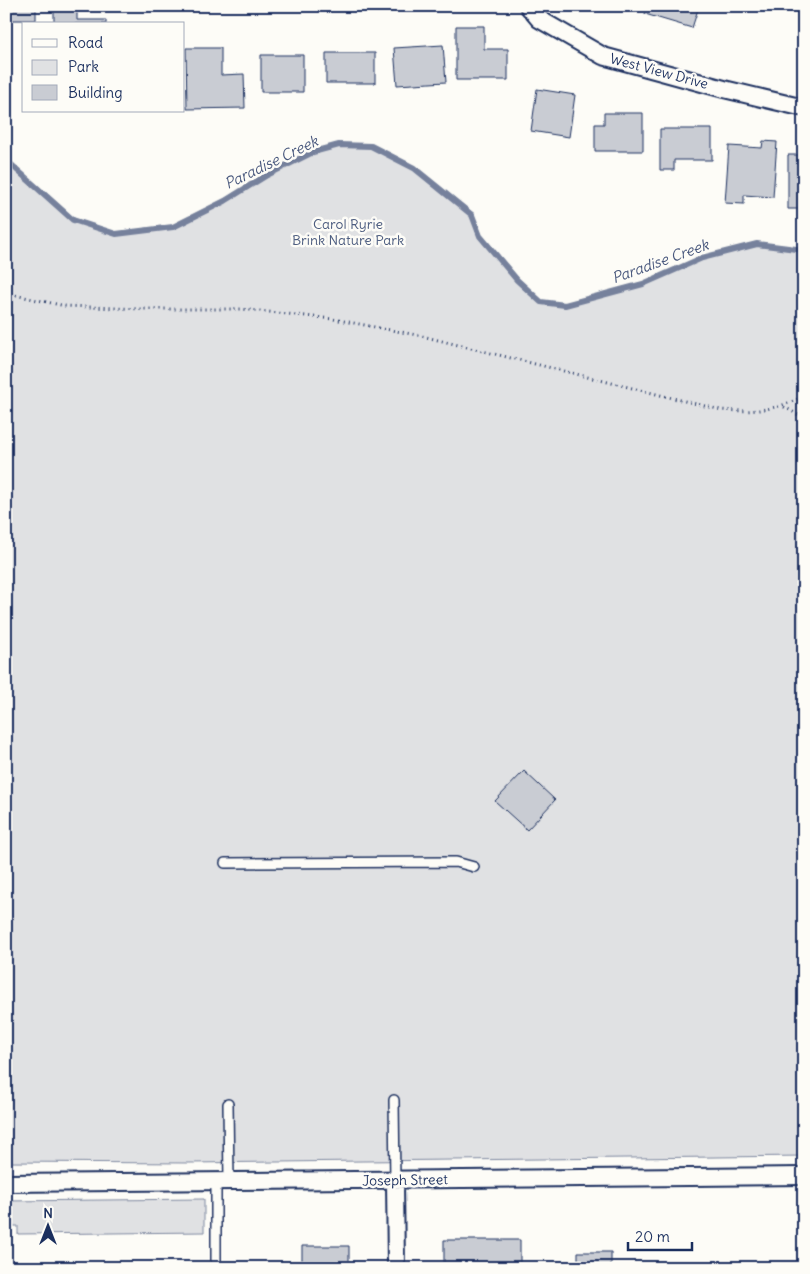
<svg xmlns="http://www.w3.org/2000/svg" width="810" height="1274" font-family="Delius,sans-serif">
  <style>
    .green { fill: #e0e1e3; stroke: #7e88a0 }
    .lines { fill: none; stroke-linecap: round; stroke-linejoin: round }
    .stream { stroke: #76819c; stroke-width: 6 }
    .building { fill: #c9ccd3; stroke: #1b2f5e }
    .service-casing { stroke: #1b2f5e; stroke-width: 12 }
    .minor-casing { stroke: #1b2f5e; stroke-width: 20 }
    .path { stroke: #1b2f5e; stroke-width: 3; stroke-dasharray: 1 4; stroke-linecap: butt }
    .service { stroke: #fdfcf7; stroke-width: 9 }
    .minor { stroke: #fdfcf7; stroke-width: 16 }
    .labels { text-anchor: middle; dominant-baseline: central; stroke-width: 5; stroke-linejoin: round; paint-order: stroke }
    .street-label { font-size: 14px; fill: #1b2f5e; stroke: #fdfcf7 }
    .park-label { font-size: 14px; fill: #4c5c7f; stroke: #fdfcf7 }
    .water-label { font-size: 15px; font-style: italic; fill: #49587d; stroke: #fdfcf7 }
  </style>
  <rect width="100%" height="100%" fill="#fdfcf7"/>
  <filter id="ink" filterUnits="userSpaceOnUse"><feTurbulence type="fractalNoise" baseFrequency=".02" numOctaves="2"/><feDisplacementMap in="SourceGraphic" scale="10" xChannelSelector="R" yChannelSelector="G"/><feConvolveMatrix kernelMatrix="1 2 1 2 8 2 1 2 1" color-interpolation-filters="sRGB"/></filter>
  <g filter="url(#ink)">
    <path class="green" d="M339,145L371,146L414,168L472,215L480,236L517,280L541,302L565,305L643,284L702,258L757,244L804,250V1156L189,1163L6,1162V160L73,220L116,234L173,227L224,201L267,175L313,152Z
      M204,1199V1232L18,1234V1226H6V1201Z"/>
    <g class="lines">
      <path class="stream" d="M6,160L73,220L116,234L173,227L225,201L267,175L313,152L339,145L371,146L414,168L472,215L480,236L517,280L541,302L565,305L643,284L702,258L757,244L804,250"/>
    </g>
    <path class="building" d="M6,6H36V20H6Z
      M54,6H77V20H106V24H54Z
      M647,6H699L692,28L645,14Z
      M456,26H484V49H508V80H456Z
      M443,45L446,82L397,85L394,48Z
      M186,48H221V75L244,74L245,108L187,109Z
      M326,53H375V83H326Z
      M261,55H303V92H261Z
      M537,89L575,95L569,137L531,131Z
      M604,113H643V151H595V124H604Z
      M660,129H712V160H674V170H660Z
      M763,141L777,142L773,197L744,195V204L725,203L729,146L762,148Z
      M788,155H804V209H788Z
      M524,771L555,800L527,830L495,801Z
      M444,1240H520V1268H444Z
      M302,1246H349V1268H302Z
      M578,1252H611V1268H578Z"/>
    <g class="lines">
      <g class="service-casing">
        <path id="service" d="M225,863L456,862L474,867
          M394,1100L395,1181
          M228,1104L229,1182
          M216,1264V1182"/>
      </g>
      <g class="minor-casing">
        <path id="minor" d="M528,6L539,19L603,56L724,89L804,108
          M395,1181L396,1268
          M6,1183L804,1176"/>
      </g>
      <path class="path" d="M6,293L65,306L142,309H241L333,319L422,336L721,410C754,412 774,411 804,396
        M784,407L804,418"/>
      <use href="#service" class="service"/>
      <use href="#minor" class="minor"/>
    </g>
  </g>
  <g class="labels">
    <g class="street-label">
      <text transform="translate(659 71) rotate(15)">West View Drive</text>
      <text transform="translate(405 1180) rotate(-1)">Joseph Street</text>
    </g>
    <g class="park-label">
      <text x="348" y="224">Carol Ryrie<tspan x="348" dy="16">Brink Nature Park</tspan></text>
    </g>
    <g class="water-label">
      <text transform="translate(271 162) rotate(-26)">Paradise Creek</text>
      <text transform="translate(660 261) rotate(-20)">Paradise Creek</text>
    </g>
  </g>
  <rect width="810" height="1274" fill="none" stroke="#fdfcf7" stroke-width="25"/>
  <rect x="12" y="12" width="785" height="1249" fill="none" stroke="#1b2f5e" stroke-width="2" filter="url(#ink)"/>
  <rect x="22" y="22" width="162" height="90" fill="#fdfcf7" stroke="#a3aaba"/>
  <rect x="32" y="39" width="25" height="8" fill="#fdfcf7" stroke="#a3aaba"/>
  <text x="68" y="48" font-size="15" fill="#1b2f5e">Road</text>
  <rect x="32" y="60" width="25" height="15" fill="#e0e1e3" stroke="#a3aaba"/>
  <text x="68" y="72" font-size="15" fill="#1b2f5e">Park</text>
  <rect x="32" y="85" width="25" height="15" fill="#c9ccd3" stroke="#a3aaba"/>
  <text x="68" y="98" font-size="15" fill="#1b2f5e">Building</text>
  <g transform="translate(48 1226)" stroke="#fdfcf7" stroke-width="4" paint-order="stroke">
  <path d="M0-4L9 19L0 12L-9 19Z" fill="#1b2f5e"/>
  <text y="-8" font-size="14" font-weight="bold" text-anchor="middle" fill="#1b2f5e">N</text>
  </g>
  <path d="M628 1242v8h64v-8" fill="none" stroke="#1b2f5e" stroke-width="2.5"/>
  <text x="635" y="1242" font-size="15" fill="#1b2f5e" stroke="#fdfcf7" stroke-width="4" paint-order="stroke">20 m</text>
</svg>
